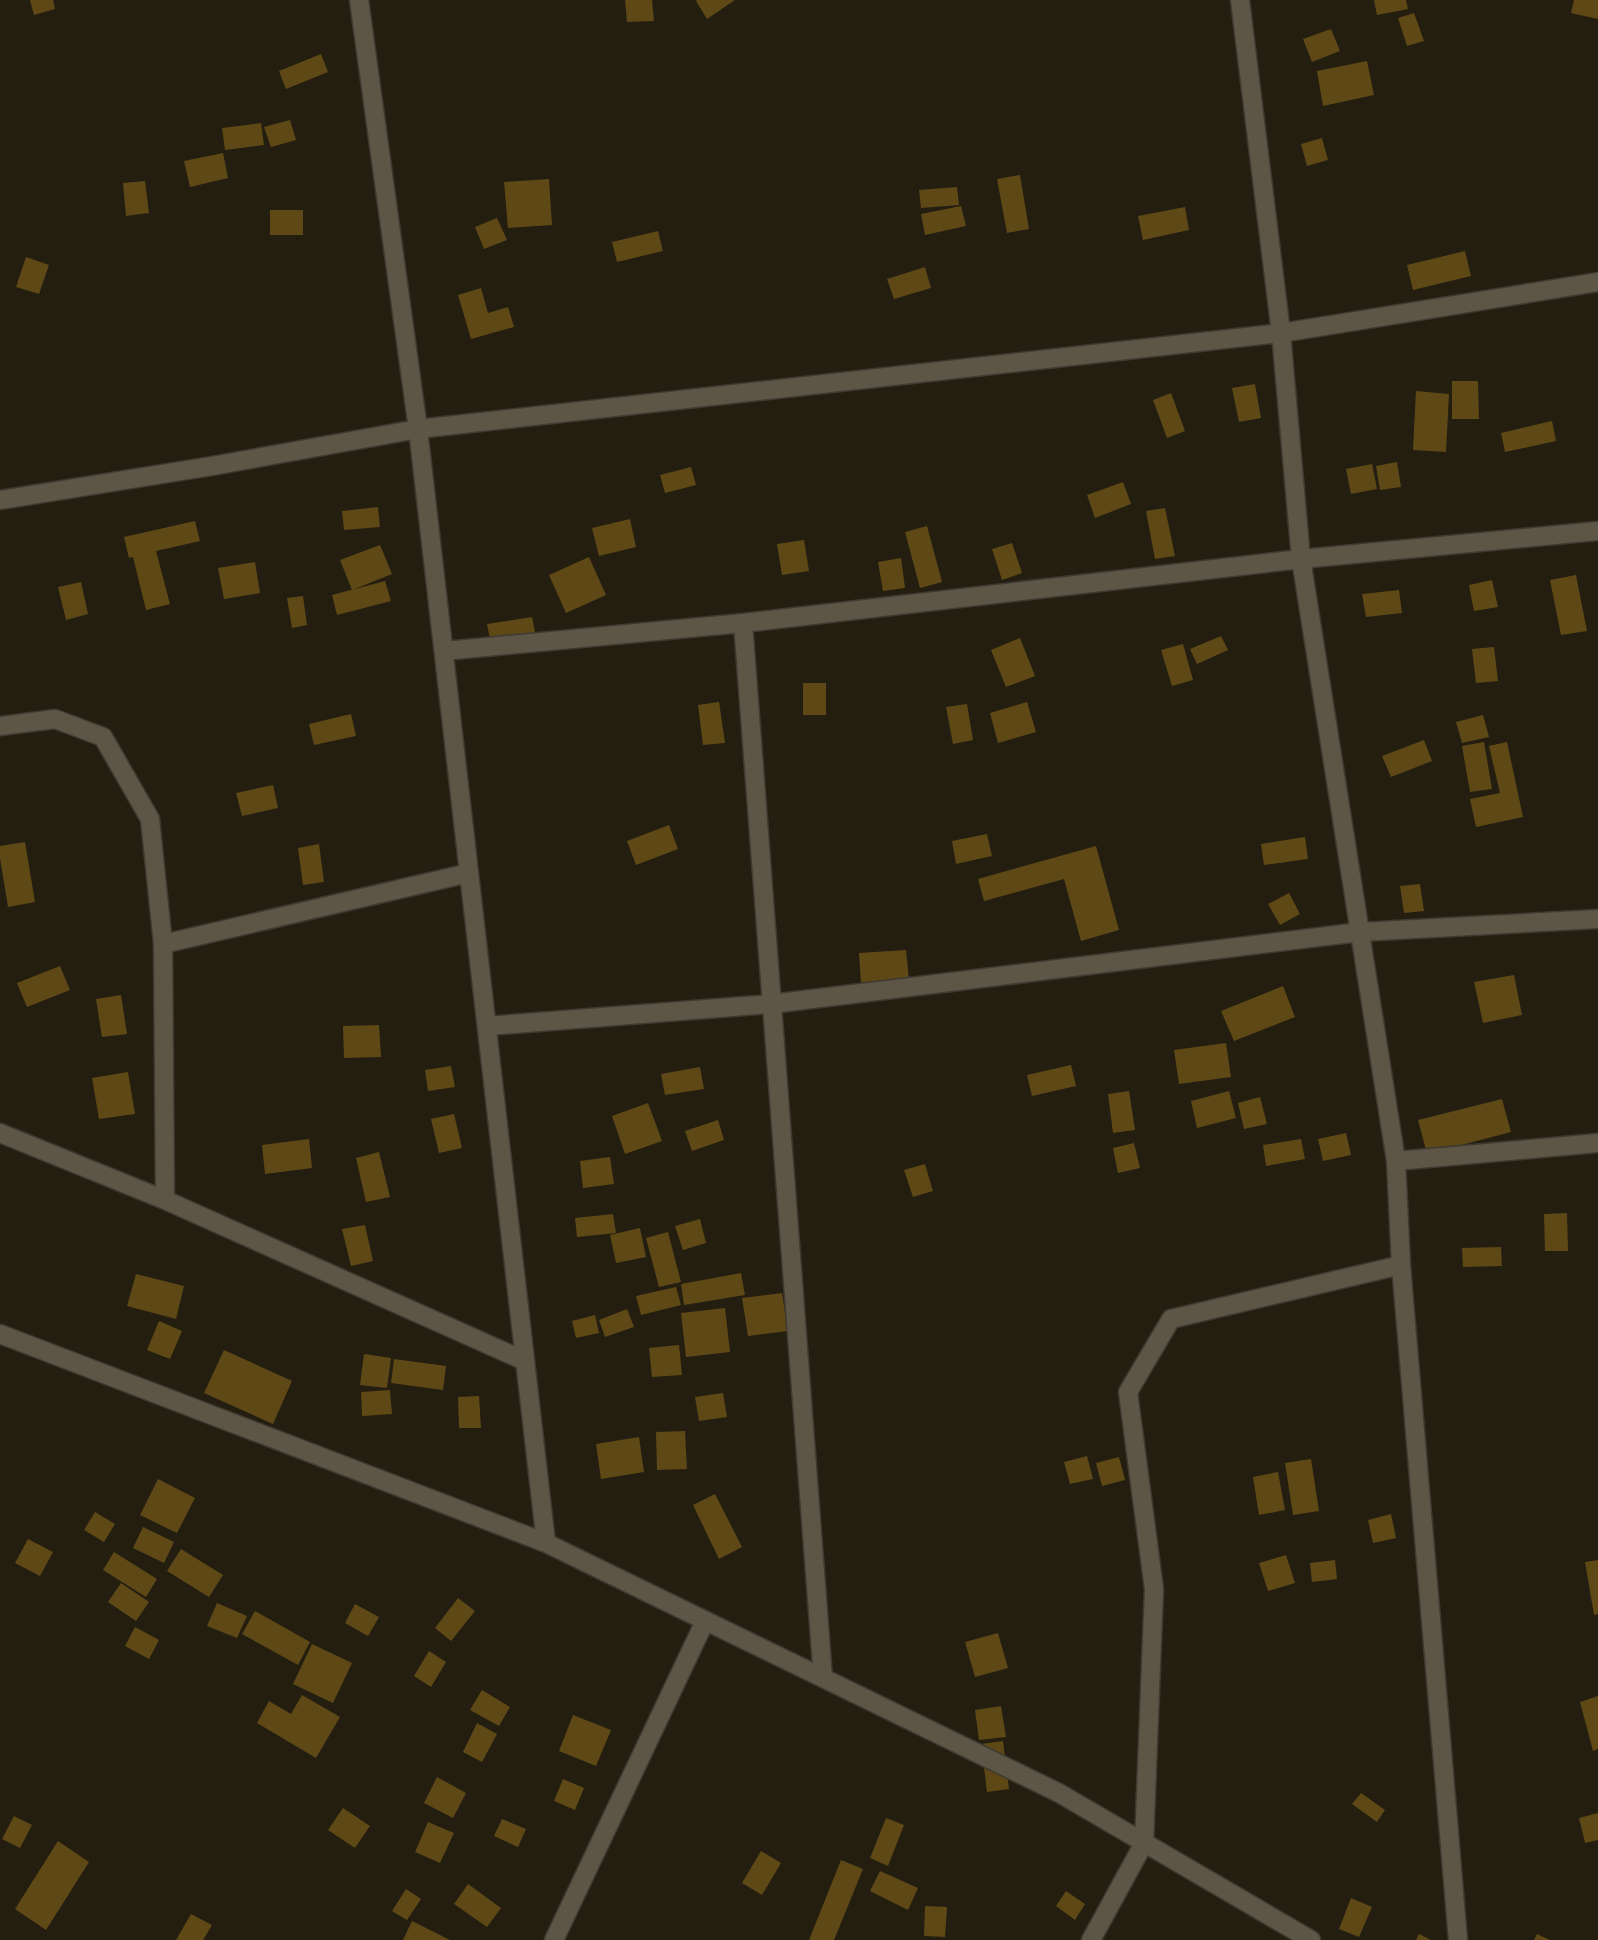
<svg xmlns="http://www.w3.org/2000/svg" width="1598" height="1940" font-family="Barlow,sans-serif">
  <style>
    .building { fill: #5e4916 }
    .lines { fill: none; stroke-linecap: round; stroke-linejoin: round }
    .minor-casing { stroke: #3e3931; stroke-width: 21 }
    .minor { stroke: #5d5647; stroke-width: 18 }
  </style>
  <rect width="100%" height="100%" fill="#241e11"/>
  <path class="building" d="M30,0H53L55,9L34,15Z
    M625,0H652L654,21L627,22Z
    M697,0H735L707,19L696,1Z
    M1374,0H1406L1408,9L1377,15Z
    M1574,0H1598V19L1571,13Z
    M1414,13L1424,41L1407,46L1398,18Z
    M1331,29L1340,51L1312,62L1303,39Z
    M321,54L328,72L286,89L279,71Z
    M1367,61L1374,95L1323,106L1317,71Z
    M290,120L296,140L271,147L264,127Z
    M261,123L264,145L225,150L222,128Z
    M1322,138L1328,160L1307,166L1301,144Z
    M223,153L228,178L190,187L184,161Z
    M1020,175L1029,229L1007,233L997,179Z
    M549,179L552,225L508,228L504,182Z
    M145,181L149,213L126,216L123,183Z
    M957,187L959,205L921,208L919,190Z
    M961,206L966,226L925,235L921,214Z
    M1185,207L1189,230L1143,240L1138,216Z
    M270,210H303V235H270Z
    M497,218L507,240L484,249L475,227Z
    M658,231L663,251L617,262L612,242Z
    M1465,251L1471,276L1413,290L1407,265Z
    M26,257L49,265L39,294L16,287Z
    M925,267L931,288L894,299L887,279Z
    M481,288L488,313L508,307L514,327L471,339L458,295Z
    M1452,381H1478L1479,419H1452Z
    M1255,384L1261,418L1239,422L1232,388Z
    M1416,391L1449,394L1446,452L1413,450Z
    M1171,393L1185,431L1167,438L1153,400Z
    M1552,421L1556,441L1505,452L1501,433Z
    M1397,462L1401,487L1380,490L1376,466Z
    M1372,464L1377,489L1351,494L1346,469Z
    M691,467L696,485L665,493L660,475Z
    M1123,482L1131,504L1095,518L1087,495Z
    M378,507L380,527L344,530L342,511Z
    M1165,508L1175,556L1155,559L1146,511Z
    M630,519L636,547L599,556L592,528Z
    M195,521L200,541L156,551L170,604L146,610L133,557L129,558L124,537Z
    M927,526L942,582L920,588L905,532Z
    M804,540L809,571L782,575L777,544Z
    M1012,543L1022,573L1002,580L992,549Z
    M380,545L392,574L352,590L340,560Z
    M589,557L606,595L566,613L549,575Z
    M901,558L905,588L883,591L878,562Z
    M255,562L260,593L224,599L218,568Z
    M1576,575L1587,631L1561,635L1550,580Z
    M1492,580L1498,607L1474,611L1469,585Z
    M385,581L391,601L337,615L332,595Z
    M81,582L88,614L66,620L58,587Z
    M1399,590L1402,613L1366,617L1362,594Z
    M303,596L307,625L292,628L287,598Z
    M532,617L536,637L491,645L487,624Z
    M1221,636L1228,650L1197,664L1190,649Z
    M1020,638L1035,676L1006,687L991,650Z
    M1183,644L1193,680L1172,686L1161,650Z
    M1494,647L1498,681L1476,683L1472,649Z
    M803,683H826V715H803Z
    M719,702L725,743L703,745L698,705Z
    M1027,702L1036,732L998,743L990,713Z
    M967,704L973,740L953,744L946,707Z
    M351,714L356,736L314,745L309,724Z
    M1483,715L1489,737L1462,743L1456,722Z
    M1424,740L1432,761L1391,777L1382,756Z
    M1484,742L1492,789L1470,792L1462,746Z
    M1507,742L1523,817L1476,827L1470,799L1500,793L1489,746Z
    M273,785L278,808L242,816L236,793Z
    M669,825L678,849L636,865L627,841Z
    M987,834L992,856L956,864L952,841Z
    M1305,837L1308,859L1264,865L1261,844Z
    M25,842L35,902L8,907L0,858V846Z
    M319,844L324,882L303,885L298,848Z
    M1096,846L1119,930L1081,941L1064,879L984,901L978,879Z
    M1420,884L1424,911L1404,913L1400,886Z
    M1289,893L1300,914L1280,925L1268,904Z
    M906,950L909,980L861,983L859,953Z
    M60,966L70,990L27,1007L17,983Z
    M1514,975L1522,1015L1483,1023L1474,982Z
    M1283,986L1295,1017L1234,1041L1221,1011Z
    M121,995L127,1034L102,1037L96,999Z
    M379,1025L381,1057L344,1058L343,1026Z
    M1226,1043L1231,1077L1179,1084L1174,1050Z
    M1071,1065L1076,1086L1032,1096L1027,1075Z
    M451,1066L455,1087L428,1091L425,1070Z
    M700,1067L704,1089L665,1095L661,1074Z
    M128,1072L135,1114L99,1119L92,1078Z
    M1129,1091L1135,1130L1113,1133L1108,1094Z
    M1229,1091L1236,1118L1197,1128L1191,1101Z
    M1260,1097L1267,1124L1244,1129L1238,1103Z
    M1502,1099L1511,1132L1427,1154L1418,1120Z
    M648,1103L662,1141L625,1154L612,1116Z
    M454,1114L462,1148L439,1153L431,1119Z
    M718,1120L724,1140L692,1151L685,1131Z
    M1346,1133L1351,1155L1323,1161L1318,1139Z
    M309,1139L312,1168L265,1174L262,1145Z
    M1301,1139L1305,1159L1266,1166L1263,1145Z
    M1134,1143L1140,1168L1118,1173L1113,1148Z
    M379,1152L390,1197L366,1202L356,1158Z
    M610,1157L614,1184L583,1188L580,1161Z
    M925,1164L933,1191L913,1197L904,1170Z
    M1567,1213L1568,1251H1545L1544,1214Z
    M613,1214L616,1233L577,1237L575,1218Z
    M700,1219L706,1243L683,1250L675,1226Z
    M365,1225L373,1261L351,1266L342,1229Z
    M640,1228L646,1257L616,1263L610,1235Z
    M668,1232L681,1282L659,1287L646,1238Z
    M1501,1247L1502,1266L1463,1267L1462,1248Z
    M741,1273L745,1295L684,1305L681,1284Z
    M136,1274L184,1286L176,1319L127,1306Z
    M676,1287L681,1305L641,1315L636,1296Z
    M782,1293L788,1331L748,1336L742,1298Z
    M725,1308L730,1352L686,1357L681,1313Z
    M627,1309L634,1327L605,1337L599,1320Z
    M595,1315L599,1333L576,1338L572,1321Z
    M159,1321L182,1331L170,1359L147,1350Z
    M679,1345L682,1375L652,1377L649,1348Z
    M224,1350L292,1381L273,1424L204,1393Z
    M364,1354L391,1358L387,1388L360,1385Z
    M394,1359L446,1366L443,1390L391,1383Z
    M390,1390L392,1414L362,1416L361,1392Z
    M723,1393L727,1417L699,1421L695,1397Z
    M479,1396L481,1428H459L458,1397Z
    M685,1431L687,1469L657,1470L656,1432Z
    M639,1437L644,1472L601,1479L596,1444Z
    M1087,1456L1093,1479L1070,1484L1064,1462Z
    M1119,1457L1125,1480L1102,1486L1096,1463Z
    M1311,1459L1319,1511L1293,1515L1285,1463Z
    M1278,1472L1285,1510L1259,1515L1253,1477Z
    M158,1479L195,1498L177,1533L140,1515Z
    M715,1494L742,1547L719,1559L693,1505Z
    M95,1512L115,1524L104,1542L84,1530Z
    M1391,1514L1396,1538L1373,1543L1368,1520Z
    M143,1527L174,1542L164,1563L133,1548Z
    M28,1539L53,1552L40,1576L15,1563Z
    M181,1549L223,1575L209,1597L167,1571Z
    M114,1552L157,1579L146,1597L103,1570Z
    M1286,1555L1295,1583L1268,1591L1259,1563Z
    M1335,1560L1337,1579L1312,1582L1310,1563Z
    M1598,1560V1614L1594,1615L1585,1562Z
    M121,1583L149,1602L136,1621L108,1602Z
    M458,1598L475,1611L451,1641L435,1628Z
    M217,1603L247,1616L237,1638L207,1626Z
    M355,1604L379,1617L368,1636L345,1623Z
    M255,1611L310,1642L298,1665L242,1634Z
    M135,1627L159,1640L149,1659L125,1646Z
    M998,1633L1008,1668L975,1677L965,1642Z
    M312,1644L352,1663L333,1703L293,1684Z
    M429,1651L446,1662L431,1687L414,1676Z
    M482,1690L510,1707L499,1726L470,1710Z
    M302,1695L340,1717L316,1758L257,1723L269,1701L291,1714Z
    M1598,1696V1749L1593,1751L1580,1702Z
    M1001,1706L1006,1737L979,1740L975,1710Z
    M573,1715L611,1730L596,1766L559,1751Z
    M477,1723L497,1734L482,1762L463,1752Z
    M1003,1741L1009,1789L987,1792L981,1744Z
    M437,1777L466,1793L453,1818L424,1803Z
    M563,1779L584,1788L575,1810L554,1801Z
    M1361,1793L1385,1810L1377,1822L1352,1804Z
    M343,1808L370,1826L355,1848L328,1830Z
    M1598,1813V1840L1585,1843L1579,1818Z
    M14,1816L32,1825L20,1848L2,1839Z
    M886,1818L904,1825L888,1866L870,1858Z
    M502,1819L526,1829L518,1847L494,1836Z
    M428,1822L454,1833L440,1863L415,1852Z
    M58,1841L89,1862L46,1930L15,1909Z
    M761,1851L781,1863L762,1895L742,1883Z
    M841,1860L863,1869L834,1940H809Z
    M880,1871L918,1888L908,1910L870,1891Z
    M468,1884L501,1908L487,1927L454,1904Z
    M406,1889L421,1899L407,1920L392,1911Z
    M1066,1891L1085,1904L1075,1920L1056,1906Z
    M1351,1898L1372,1907L1359,1937L1339,1929Z
    M925,1906L947,1907L945,1937L924,1936Z
    M191,1914L212,1925L203,1940H176Z
    M412,1921L450,1940H403Z
    M1419,1934L1431,1940H1416Z
    M1537,1934L1550,1940H1534Z"/>
  <g class="lines">
    <g class="minor-casing">
      <path id="minor" d="M359,0L418,429L546,1543
        M1240,0L1281,333L1301,559L1396,1161L1401,1265L1458,1940
        M0,500L212,466L418,429L1281,333L1598,282
        M743,623L823,1678
        M444,651L743,623L1301,559L1598,531
        M0,726L55,719L103,737L150,819L163,944L165,1200
        M163,944L469,873
        M487,1026L771,1004L1360,932L1598,919
        M0,1133L165,1200L525,1361
        M1396,1161L1598,1143
        M0,1334L546,1543L1059,1793L1311,1940
        M554,1940L705,1621
        M1091,1940L1144,1843L1154,1589L1128,1392L1171,1319L1401,1265"/>
    </g>
    <use href="#minor" class="minor"/>
  </g>
</svg>
